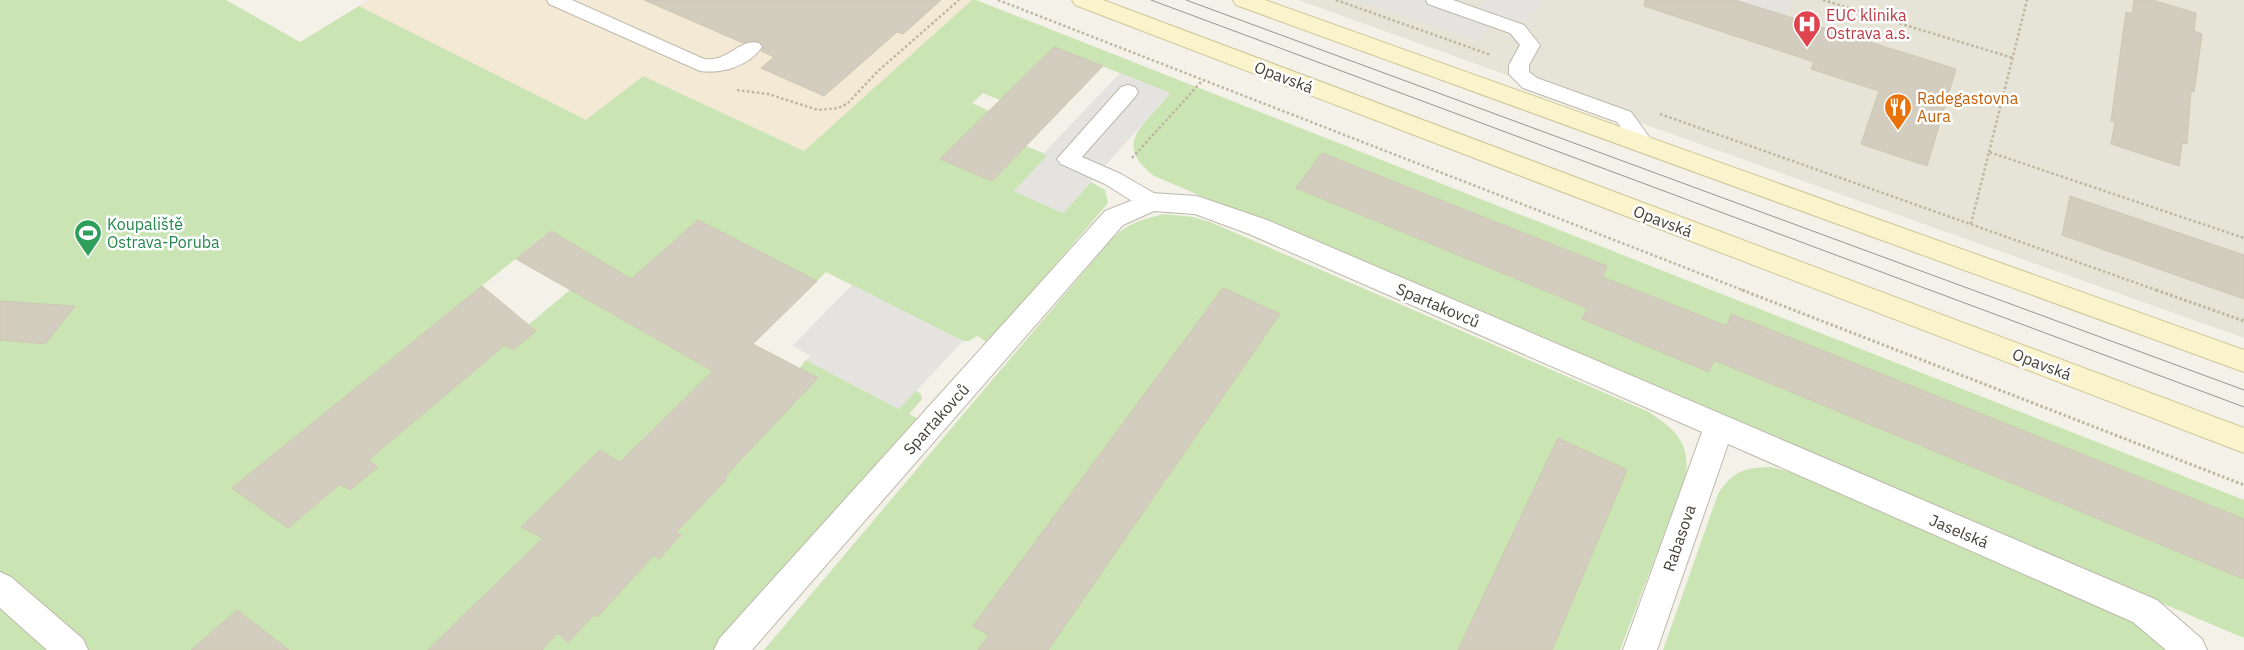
<svg xmlns="http://www.w3.org/2000/svg" width="2244" height="650" font-family="'IBM Plex Sans',sans-serif">
  <style>
    .residential { fill: #e6e3d7 }
    .commercial { fill: #f3e9d5 }
    .green { fill: #cae4b4 }
    .parking { fill: #e4e3e0 }
    .building { fill: #d3cdbf; stroke: #cec6b2 }
    .lines { fill: none; stroke-linecap: round; stroke-linejoin: round }
    .service-casing { stroke: #bdb9ac; stroke-width: 2 }
    .minor-casing { stroke: #bdb9ac; stroke-width: 2 }
    .secondary-casing { stroke: #cfc69b; stroke-width: 2 }
    .path-far1 { stroke: #beb69e; stroke-width: 2.5; stroke-dasharray: 2.5 2.5; stroke-linecap: butt }
    .path { stroke: #beb69e; stroke-width: 3; stroke-dasharray: 2.5 2.5; stroke-linecap: butt }
    .service { fill: #fff; fill-rule: evenodd }
    .minor { fill: #fff; fill-rule: evenodd }
    .secondary { fill: #faf3cb; fill-rule: evenodd }
    .tram { stroke: #969696; stroke-width: 1 }
    .labels { text-anchor: middle; dominant-baseline: central; stroke-width: 5; stroke-linejoin: round; paint-order: stroke }
    .health-label { font-size: 16px; fill: #be3a42; stroke: #fff; text-anchor: start }
    .street-label { font-size: 16px; fill: #464137; stroke: #fff }
    .food-label { font-size: 16px; fill: #c56008; stroke: #fff; text-anchor: start }
    .leisure-label { font-size: 16px; fill: #27864d; stroke: #fff; text-anchor: start }
  </style>
  <rect width="100%" height="100%" fill="#f3f1e8"/>
  <path class="residential" d="M1298,0H2244V338L1624,117Z"/>
  <path class="commercial" d="M369,0H972L804,151L643,76L586,121L359,6Z"/>
  <path class="green" d="M0,0H226L300,42L359,6L586,120L643,76L804,151L972,0H976L2244,500V519L1731,315L1727,326L1602,277L1607,266L1322,153L1296,188L1587,308L1582,319L1709,371L1714,360L2244,579V638L1154,176C1110,142 1147,124 1170,93L1054,47L1000,100L983,93L972,103L989,111L941,159L992,181L1026,146L1048,155L1014,191L1063,213L1091,182L1105,190L1108,203L988,343L977,336L969,341H963L826,272L817,281L698,220L631,279L550,231L233,487L288,528L340,484L350,490L378,467L368,460L505,345L513,350L535,331L528,325L570,290L713,371L620,462L600,450L522,526L543,538L440,638L456,650H0Z
    M1164,214L1193,217L1210,222L1649,412C1675,430 1690,441 1686,476L1620,650H764L1109,242C1127,223 1140,220 1164,214Z
    M806,360L899,409L916,390L921,394L922,399L909,414L920,420L722,650H542L558,633L568,642L596,613L597,616L654,555L659,559L681,536L676,532L727,479L725,477L746,455L736,448Z
    M1771,467L1790,472L2142,626L2175,650H1663L1718,494C1734,470 1744,468 1771,467Z"/>
  <path class="parking" d="M1356,0H1435L1476,14L1485,0H1542L1527,22L1498,21L1490,27L1479,42Z
    M1735,0H1793L1787,17Z
    M1120,73L1170,93L1063,213L1014,191L1047,156L1043,154Z
    M852,285L963,341L899,409L806,360L811,356L792,346Z"/>
  <path class="building" d="M644,0H941L903,34L897,32L824,96L761,68L774,57L761,51L764,47L759,41L743,43Z
    M1645,0H1735L1956,69L1927,166L1861,144L1879,91L1811,69L1814,62L1644,6Z
    M2134,0H2152L2196,13L2194,31L2202,34L2194,92L2191,91L2187,144L2182,143L2179,166L2111,144L2115,122L2111,121L2126,12L2132,14Z
    M1054,47L1103,66L992,181L940,159Z
    M1322,153L1607,266L1602,277L1727,326L1731,314L2244,519V579L1714,360L1709,372L1582,319L1587,308L1296,188Z
    M2070,196L2244,255V299L2062,235Z
    M698,220L817,281L753,344L818,378L746,454L725,477L727,479L676,532L681,535L659,559L654,555L597,617L596,613L568,642L558,633L542,650H428L543,538L521,527L600,450L620,462L713,371L516,259L551,231L631,279Z
    M482,286L536,331L513,350L505,345L368,460L378,467L350,490L340,484L288,528L232,488Z
    M1223,288L1280,314L1048,650H978L989,635L973,626Z
    M0,301L75,306L45,344L0,340Z
    M1558,438L1627,470L1552,650H1458Z
    M237,610L289,650H191Z"/>
  <g class="lines">
    <g class="service-casing">
      <path id="service" d="M547,0H572L704,59C730,62 739,38 759,43L762,47C749,66 722,74 700,71L549,4Z
        M1426,0H1453L1524,25L1540,45L1529,65V72L1537,78L1631,112L1655,145L1652,150L1645,152L1638,150L1617,122L1523,88L1509,74V65L1520,45L1510,33L1428,4Z
        M1128,85L1135,87L1138,92L1135,97L1082,157L1121,174L1159,196L1162,202L1159,208L1151,210L1143,208L1105,184L1061,164L1057,159L1121,87Z"/>
    </g>
    <g class="minor-casing">
      <path id="minor" d="M1151,193L1197,196L1267,220L2157,600L2202,639L2207,650H2166L2133,622L1728,444L1657,650H1623L1702,432L1249,234L1195,214L1154,211L1123,225L752,650H714L719,639L1105,211Z
        M0,572L11,577L83,639L88,650H47L0,608Z"/>
    </g>
    <g class="secondary-casing">
      <path id="secondary" d="M1072,0H1103L2244,428V453L1075,5Z
        M1233,0H1265L2244,350V372L1236,5Z"/>
    </g>
    <path class="path-far1" d="M998,0L1745,291
      M1336,0L1491,55
      M1823,0L2013,58
      M737,90L768,94L818,110L838,108L847,104L878,71L959,0
      M1660,114L2159,291
      M1989,152L2027,0
      M1132,158L1202,81
      M1971,224L1989,152L2244,238"/>
    <path class="path" d="M1742,290L2244,485
      M2156,290L2244,321"/>
    <use href="#service" class="service"/>
    <use href="#minor" class="minor"/>
    <use href="#secondary" class="secondary"/>
    <path class="tram" d="M1151,0L2244,407
      M1186,0L2244,390"/>
  </g>
  <defs>
    <g id="hospital-pin" transform="scale(1.4375)"><path d="M0 17L-7.5 6A9.5 9.5 0 1 1 7.5 6Z" fill="#e0444e" stroke="#fff"/><path d="M-5-5h3v3.5h4V-5h3V5h-3V1.5h-4V5h-3Z" fill="#fff"/></g>
    <g id="restaurant-pin" transform="scale(1.4375)"><path d="M0 17L-7.5 6A9.5 9.5 0 1 1 7.5 6Z" fill="#e8710a" stroke="#fff"/><path d="M-5-6h1v4h1v-4h1v4h1v-4h1v5L-1.5 .5V6h-2V.5L-5-1ZM5-6V6H3V1.5H1.5Q1.5-4 5-6Z" fill="#fff"/></g>
    <g id="stadium-pin" transform="scale(1.4375)"><path d="M0 17L-7.5 6A9.5 9.5 0 1 1 7.5 6Z" fill="#2e9e5b" stroke="#fff"/><path d="M0-5a6.5 5 0 1 0 0 10a6.5 5 0 1 0 0-10ZM-3.5-1.8h7v3.6h-7Z" fill="#fff"/></g>
  </defs>
  <g fill-rule="evenodd">
    <use href="#hospital-pin" x="1807" y="24"/>
    <use href="#restaurant-pin" x="1898" y="107"/>
    <use href="#stadium-pin" x="88" y="233"/>
  </g>
  <g class="labels">
    <g class="health-label">
      <text x="1826" y="15">EUC klinika<tspan x="1826" dy="18">Ostrava a.s.</tspan></text>
    </g>
    <g class="street-label">
      <text transform="translate(1284 77) rotate(21)">Opavská</text>
      <text transform="translate(1663 221) rotate(21)">Opavská</text>
      <text transform="translate(1438 305) rotate(23)">Spartakovců</text>
      <text transform="translate(2042 364) rotate(21)">Opavská</text>
      <text transform="translate(936 419) rotate(-48)">Spartakovců</text>
      <text transform="translate(1959 531) rotate(23)">Jaselská</text>
      <text transform="translate(1679 538) rotate(-71)">Rabasova</text>
    </g>
    <g class="food-label">
      <text x="1917" y="98">Radegastovna<tspan x="1917" dy="18">Aura</tspan></text>
    </g>
    <g class="leisure-label">
      <text x="107" y="224">Koupaliště<tspan x="107" dy="18">Ostrava-Poruba</tspan></text>
    </g>
  </g>
</svg>
